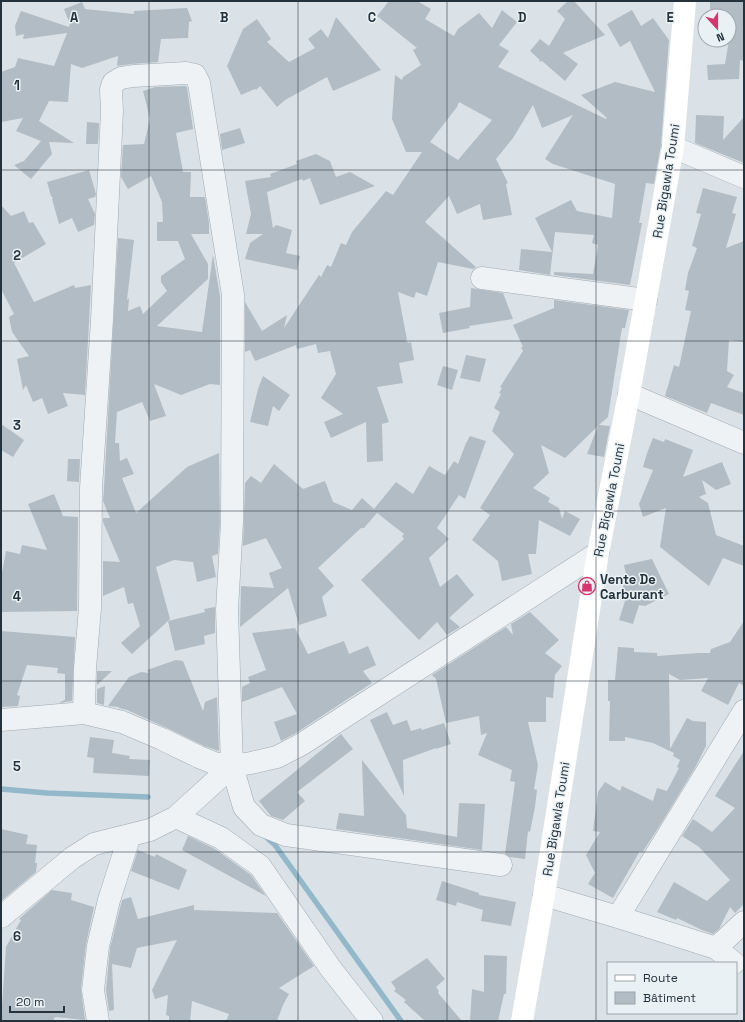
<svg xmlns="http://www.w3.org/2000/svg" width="745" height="1022" font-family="'Space Grotesk',sans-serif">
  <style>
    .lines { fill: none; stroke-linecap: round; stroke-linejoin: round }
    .stream { stroke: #93b8ca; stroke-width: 5.5 }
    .building { fill: #b2bcc4; fill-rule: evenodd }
    .street-casing { stroke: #a0aab1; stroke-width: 23 }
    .street { stroke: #eef2f5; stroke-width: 22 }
    .secondary { stroke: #fff; stroke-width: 22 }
    .grid { fill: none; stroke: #24323d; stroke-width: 1; stroke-opacity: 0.55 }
    .labels { text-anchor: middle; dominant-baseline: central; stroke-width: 3; stroke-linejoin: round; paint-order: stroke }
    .street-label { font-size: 13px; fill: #24323d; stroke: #eaf1f4 }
    .poi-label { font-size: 13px; font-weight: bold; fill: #24323d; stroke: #eaf1f4; text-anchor: start }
    .grid-label { font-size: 13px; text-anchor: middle; font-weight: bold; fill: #24323d; stroke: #eaf1f4; stroke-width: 3; stroke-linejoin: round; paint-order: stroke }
  </style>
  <rect width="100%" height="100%" fill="#dbe2e7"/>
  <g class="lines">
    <path class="stream" d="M1,789L47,793L148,797
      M265,836L275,845L401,1021"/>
  </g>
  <path class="building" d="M389,1H417L431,9L425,19L454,36L458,29L479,13L492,28L502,10L517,22L499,45L509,51L498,67L606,119L607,118L581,95L615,82L655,92L630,41L620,47L607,24L632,10L641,26L653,18L669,40L661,145L654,184L646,183L639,223H642L630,285L554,275V272L593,274L598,245L592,243L594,235L555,232L550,275L519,270L521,249L552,252L535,218L571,200L577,211L612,218L615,184L553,164L545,159L573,115L542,128L533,105L513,138L496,159L508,183L506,184L512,215L483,220L480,204L457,214L449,196L425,222L476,267L473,269L438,262L427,296L416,292L414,298L398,292L407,340H404L407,341L408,343L411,342L414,360L399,363L403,383L377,387L389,422L382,424L383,461L367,462L366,422L331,438L324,422L343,414L321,398L336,374L330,351L318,353L316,344L297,349L296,345L255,361L250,350L245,352V302L262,331L287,315L284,328L319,275L321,277L327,265L331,267L341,243L346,245L352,232L386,191L393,195L422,152H406L392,119L395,75L402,80L403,77L421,65L413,50L417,48L377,16ZM459,102L492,120L458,160L430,142L457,107Z
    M568,1H574L605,35L563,53L578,64L565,81L542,61L539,62L540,60L530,51L540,39L549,46L565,19L557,11Z
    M710,1H744V61L740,60L739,79L708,80L707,65L725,64L729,40V16H710Z
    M82,2L85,9L134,14V11L187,8L192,21L189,22L188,38L161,39L158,62L132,64L117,66L118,56L82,68L71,64L68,102L49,101L39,121L74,143L49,142L52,154L31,179L14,165L24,161L41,141L16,131L23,118L1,122V72L15,67L18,58L54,66L67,33L23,39L24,34L16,36L15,26L21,11L69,27L70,24L64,9Z
    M336,17L381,70L333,91L327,77L285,100L277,107L260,86L256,90L255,89L241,95L227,66L243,29L257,19L271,39L267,42L289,62L315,48L308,39L321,29L328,38Z
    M185,86L187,87L193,129L176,133L183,172H191L190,197H205L209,223V234H191L208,264V279L157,326L202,332L213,255L220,296V385L210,384L181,395L154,384L166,416L150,421L142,402L117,412L115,443H119L120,461L127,458L134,474L122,478L136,513L187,467L219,453L220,522L218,554L212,556L216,577L197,582L193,562L174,560L156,567L170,619L168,621L205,612L204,609L215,607V633L204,636L205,644L175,651L168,621L132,654L121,643L140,626L133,603L128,604L124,587L103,596V561L120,562L103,522V518H110L103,501L104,488L118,238L134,240L127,300L129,298L128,311L140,306L143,314L167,291L161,282V276L185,259L178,241H157V222H163L162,202L151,176L128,189L121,177L123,145L144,144L150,119L143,91L155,87Z
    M696,115L724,116L723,140L744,117V163L695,143Z
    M87,122L99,123L98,144H86Z
    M240,128L245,143L222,150L220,134Z
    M316,154L330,161L336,177L350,172L375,186L320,205L310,178L303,181L302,179L267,192L273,228L276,225L292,230L286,253L300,256L297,270L245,259L250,243L263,234H246L251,214L245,181L271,177L270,174L297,164L296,161Z
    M89,170L96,194L95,197L88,199L95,214L94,225L78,232L72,218L59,224L52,199L53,198L51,196L47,182Z
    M703,188L737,197L732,213L736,214L726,248L744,241V342L729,340L727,371L734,375L727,387L744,393V415L711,403L707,413L665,396L674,365L679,367L691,311L685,310L689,291L685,290L688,273L697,248L692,246L701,214L696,213Z
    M1,205L11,216L24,211L29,223L33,222L46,244L14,263L34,302L74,285L75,288L91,285L85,395L63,393L68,406L48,414L42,398L33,402L26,385L23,390L17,359L29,356L12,332L9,317L14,314L1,289Z
    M471,288L503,293L513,319L469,326L470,328L443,333L439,313L470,307Z
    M554,300L629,310L625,328H622L608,417L599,425L610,426L604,457L587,454L598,426L565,458L541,445L549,473L533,488L550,498L548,502L559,508L562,519L565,511L580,519L570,536L539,520L536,554H528L532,574L502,581L498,561L472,540L490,515L480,508L514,454L492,431L500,412L494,408L501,394L499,393L502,388L500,387L523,351L521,347H523L513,325L554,308Z
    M466,355L486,359L480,382L460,378Z
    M443,366L458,370L452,390L437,385Z
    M263,376L290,395L279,411L273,406L268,426L250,422L258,389Z
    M1,424L24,440L13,457L1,450Z
    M470,436L486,441L465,499L459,495L437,528L449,539L429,558L440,587L457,574L474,595L449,618L460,627L447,635L437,622L419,640L361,580L404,539L402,536L404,534L377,513L364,528H361L318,568L334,586L322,597L327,616L299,625L288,588L240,627L241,586L274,588L269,573L282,568L266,538L243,546L245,483L251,476L261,483L274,464L303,489L325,481L333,502L352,510L362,498L374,509L396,482L413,494L429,466L445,475L454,461L458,464L466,443Z
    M653,438L664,442L665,439L693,450L683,477L722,462L731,484L716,490L702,480L706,494L699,497L708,503L716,535L744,546V566L723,558L709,586L660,547L666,508L643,517L639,504L653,470L643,467L647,453Z
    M68,459H80L79,482L67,481Z
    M54,494L63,516L78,517L77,611L1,612V578L6,551L20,554L22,545L47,550L28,504Z
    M652,559L669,594L645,606L639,605L633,624L619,620L625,601L620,600L626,575L624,565Z
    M530,612L559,640L545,653L562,666L555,675L553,698L546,697V722H528L538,765L534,789L537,790L535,807L530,832L528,831L525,859L510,857L505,854L515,782L510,781L512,770L478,755L487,733L481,735L479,716L446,723L436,679L432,675L506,627L513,635L511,624Z
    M744,621V686L739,683L728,705L701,691L708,678L680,680L669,674L670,749L687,718L693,721L706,722V746L696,766L662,822L642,853L640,851L613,898L588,884L595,873L586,855L600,832L593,831L598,792L605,782L620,791L622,786L653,801L657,788L667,791L679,768L677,767L680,760L673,756L674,753L653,743L625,737V741H609L610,701H608V680H615L618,647L634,648V652L657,653V656L699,653H710L711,649L730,642Z
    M295,628L308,654L344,641L349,654L368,646L376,665L363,671L372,683L296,733L281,741L274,722L297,714L282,687L242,702V687L250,683L248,677L266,670L252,633Z
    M1,631L75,637L72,701L58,703L65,700V674L57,673L58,668L27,665L17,695L20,696L18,706L1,707Z
    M176,660L183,661L203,711L205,702L217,697L219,751L204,746L167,728L127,710L119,708V707L108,706L129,677L141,672L149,673L147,670Z
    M97,671H112L97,685Z
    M105,686L104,705L97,703V689Z
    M387,712L393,725L407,720L411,731L421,728L422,730L444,723L451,744L436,749V748L403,760L404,796L370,720Z
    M341,734L353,749L297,792L305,801L283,820L271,816L259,801Z
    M90,737L114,740L112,753L130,756L129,759L150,760L149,776L93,773L94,758L87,757Z
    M744,751V904L735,913L730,907L719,929L713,934L702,930L677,918L676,920L657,912L674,882L707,901L730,880L699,847L682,836L693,819L712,832L735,808L715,796Z
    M362,760L406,815L407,828L457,837L459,803L485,804L482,850L336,829L339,813L364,816Z
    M1,829L28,835L26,844L37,845L35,863H37L36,872L1,901Z
    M188,836L215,849L251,875L266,896L182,850Z
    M138,850L155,857L156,854L187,870L179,890L131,871Z
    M442,881L479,893V895L516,902L511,926L481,921L483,910L457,902L456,906L436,900Z
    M52,890L72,893L71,900L94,907L86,944L81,989L85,1020L55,1017L53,1021H1L6,947L21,920L19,919Z
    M131,897L138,919L194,905V910L277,913L314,966L279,988L289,994L283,1005L277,1021H226L229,1014L192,1001L190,1021H169V1016L166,1015L168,995L155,999L152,990L177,940L137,948L131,968L112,964L114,1010L109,1011L106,990L110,948L122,900Z
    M484,955L507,956L506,994H504L498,1021H470L472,989L484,992Z
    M427,958L445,979L436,987L439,991L438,993L462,1021H425L404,1002L406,1000L394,991L396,989L391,982Z"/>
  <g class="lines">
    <g class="street-casing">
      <path id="street" d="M673,147L744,177
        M482,278L646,300
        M629,394L744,443
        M84,713L85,668L90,608L91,488L102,320L112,111L111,90L113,83L121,78L133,76L186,73L195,75L199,83L233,295L232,522L227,610L232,766L244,807L261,825L286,835L501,865
        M1,720L84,713L122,722L162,739L199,757L214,763L232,766L251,763L277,757L302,744L598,553
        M176,817L221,838L260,866L331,969L372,1021
        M544,895L618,917L716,948L734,963
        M1,917L72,858L94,844L150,830L176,817L232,766
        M618,917L744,711
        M716,948L744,922
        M98,1021L93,990L98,946L109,900L130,835"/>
    </g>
    <use href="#street" class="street"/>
    <path class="secondary" d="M522,1021L544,895L598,553L629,394L673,147L685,1"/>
  </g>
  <path class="grid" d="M149,1V1021M298,1V1021M447,1V1021M596,1V1021M1,170H744M1,341H744M1,511H744M1,681H744M1,852H744"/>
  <defs>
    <g id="shop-ring" transform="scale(0.9)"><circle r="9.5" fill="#eaf1f4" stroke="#d6356d" stroke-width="1.5"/><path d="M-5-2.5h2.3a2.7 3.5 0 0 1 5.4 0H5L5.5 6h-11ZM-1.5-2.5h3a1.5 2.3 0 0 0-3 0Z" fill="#d6356d"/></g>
  </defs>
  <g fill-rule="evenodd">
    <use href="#shop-ring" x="587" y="586"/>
  </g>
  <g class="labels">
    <g class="street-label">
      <text transform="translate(666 181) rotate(-81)">Rue Bigawla Toumi</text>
      <text transform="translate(609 500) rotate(-79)">Rue Bigawla Toumi</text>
      <text transform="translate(556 819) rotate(-81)">Rue Bigawla Toumi</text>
    </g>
    <g class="poi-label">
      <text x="600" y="579">Vente De<tspan x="600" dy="15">Carburant</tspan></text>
    </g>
  </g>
  <g class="grid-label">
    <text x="74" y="22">A</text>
    <text x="224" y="22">B</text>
    <text x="372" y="22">C</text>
    <text x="522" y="22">D</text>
    <text x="670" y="22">E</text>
    <text x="17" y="90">1</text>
    <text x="17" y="260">2</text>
    <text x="17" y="430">3</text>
    <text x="17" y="601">4</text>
    <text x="17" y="771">5</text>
    <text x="17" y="941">6</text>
  </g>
  <rect width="745" height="1022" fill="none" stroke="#24323d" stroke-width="4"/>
  <rect x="607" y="962" width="130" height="52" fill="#eaf1f4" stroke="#9ba5ab"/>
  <rect x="615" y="975" width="20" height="6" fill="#ffffff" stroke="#9ba5ab"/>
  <text x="643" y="982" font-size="12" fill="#24323d">Route</text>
  <rect x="615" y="992" width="20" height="12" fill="#b2bcc4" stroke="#9ba5ab"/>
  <text x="643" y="1002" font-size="12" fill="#24323d">Bâtiment</text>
  <g transform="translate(717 28) rotate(159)"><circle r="19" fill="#eaf1f4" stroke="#9ba5ab"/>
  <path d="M0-3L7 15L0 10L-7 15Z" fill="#d6356d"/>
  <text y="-6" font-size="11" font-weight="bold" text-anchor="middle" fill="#24323d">N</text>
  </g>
  <path d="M10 1006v6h54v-6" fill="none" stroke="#24323d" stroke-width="2"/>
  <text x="16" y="1006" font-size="12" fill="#24323d" stroke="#eaf1f4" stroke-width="3" paint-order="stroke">20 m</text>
</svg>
